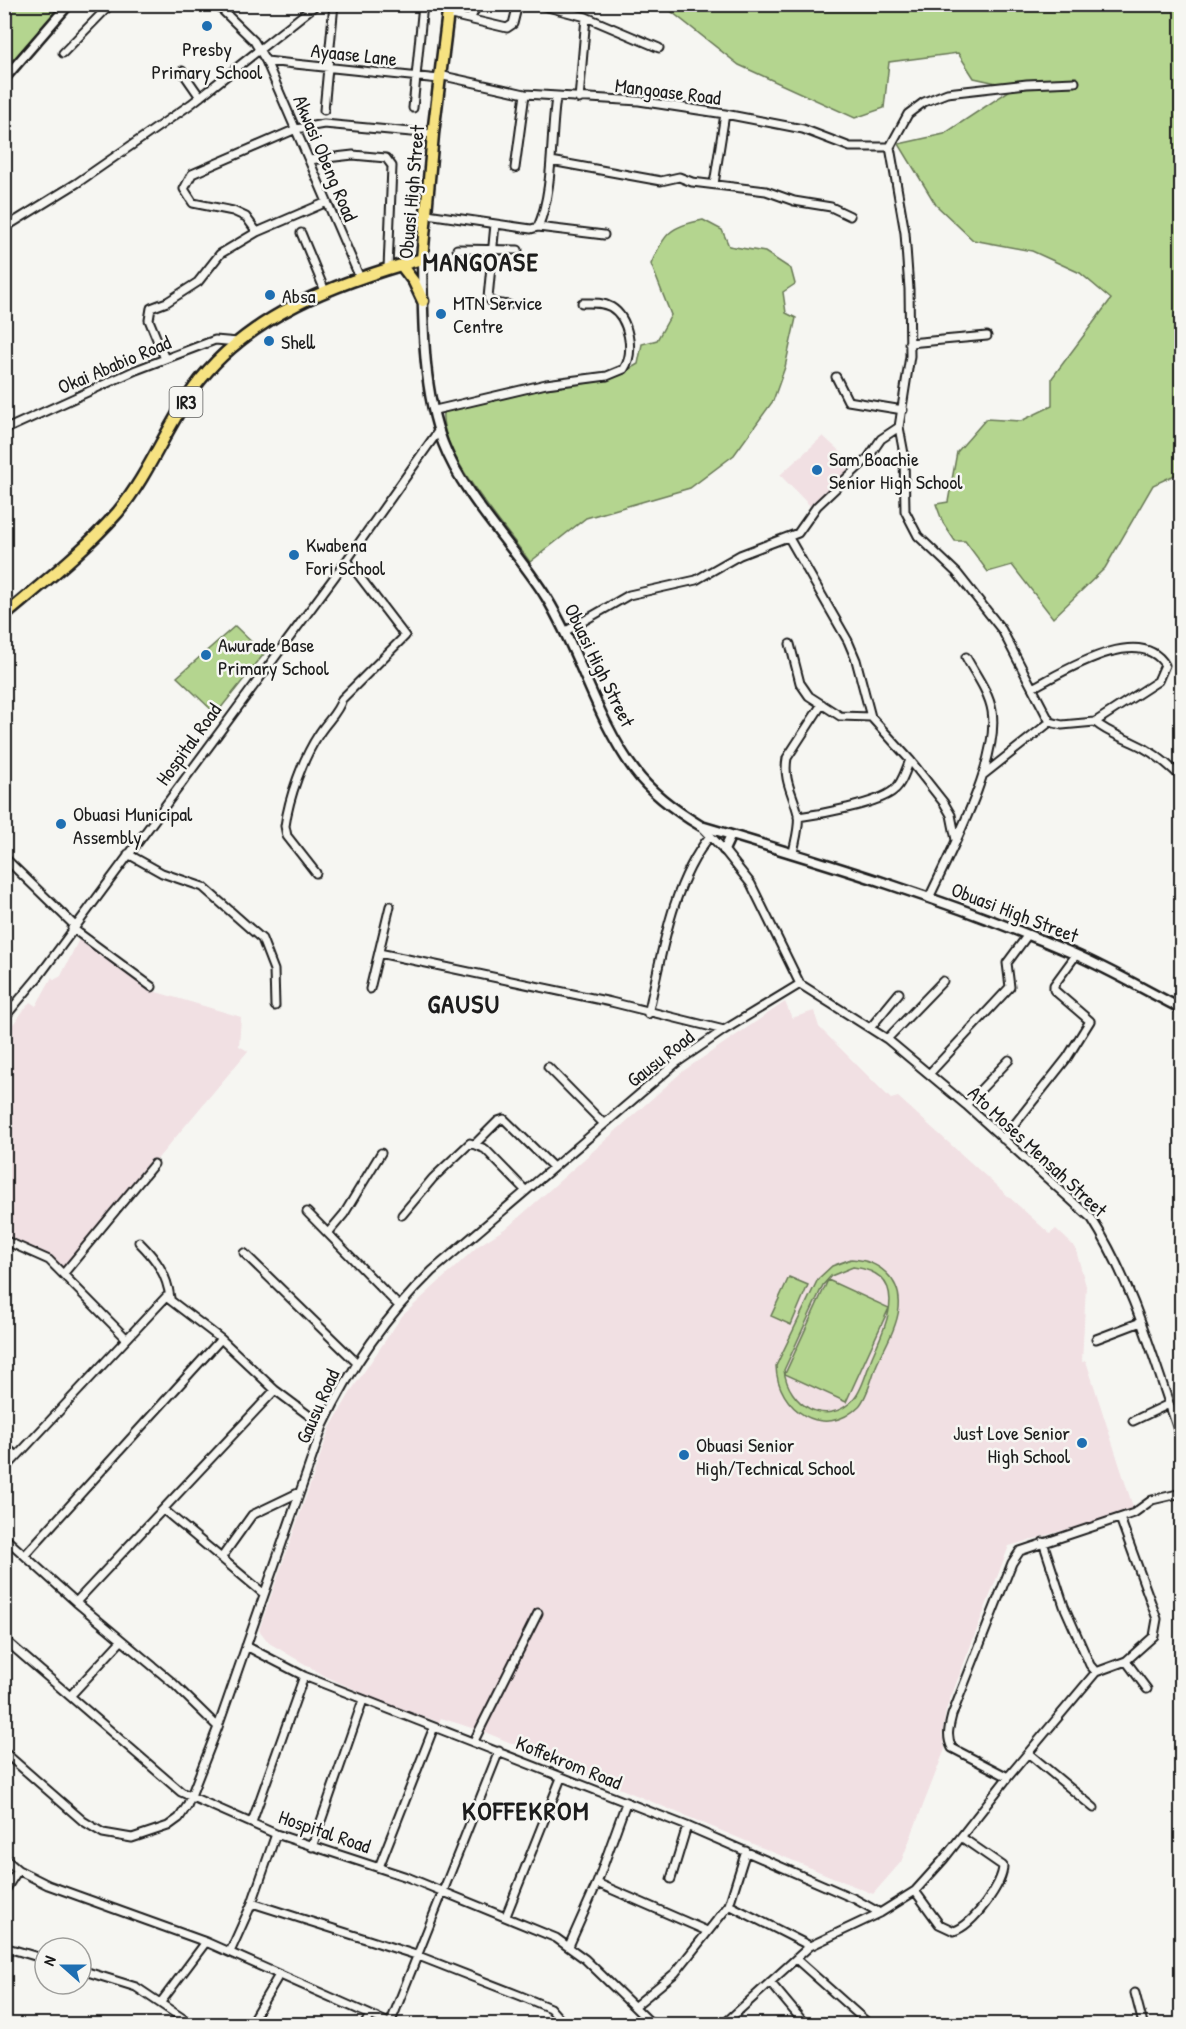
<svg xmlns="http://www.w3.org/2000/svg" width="1186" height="2029" font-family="'Patrick Hand',sans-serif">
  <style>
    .built { fill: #f1e0e3 }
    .green { fill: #b4d58f; stroke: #687856; stroke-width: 1.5; fill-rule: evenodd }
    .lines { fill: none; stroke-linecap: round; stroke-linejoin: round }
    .minor-casing { stroke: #1c1c1c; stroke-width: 11 }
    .tertiary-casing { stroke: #1c1c1c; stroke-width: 13 }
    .primary-casing { stroke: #1c1c1c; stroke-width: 15 }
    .minor { stroke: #f6f6f2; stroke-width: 7 }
    .tertiary { stroke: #f6f6f2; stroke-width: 8 }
    .primary { stroke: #f6e281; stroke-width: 10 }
    .poi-dot { fill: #1f6fb2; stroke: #f6f6f2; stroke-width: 2 }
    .labels { text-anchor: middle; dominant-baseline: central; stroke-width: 5; stroke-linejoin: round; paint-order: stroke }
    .shield { fill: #f6f6f2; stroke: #5d5d5c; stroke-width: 1.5 }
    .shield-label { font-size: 18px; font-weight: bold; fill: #1c1c1c }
    .poi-label { font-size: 20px; fill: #1c1c1c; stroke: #f6f6f2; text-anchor: start }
    .street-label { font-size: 20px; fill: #1c1c1c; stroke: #f6f6f2 }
    .district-label { font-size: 26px; font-weight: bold; letter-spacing: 1.5px; fill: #1c1c1c; stroke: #f6f6f2 }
  </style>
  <rect width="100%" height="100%" fill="#f6f6f2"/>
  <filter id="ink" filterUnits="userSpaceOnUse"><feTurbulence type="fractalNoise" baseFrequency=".0167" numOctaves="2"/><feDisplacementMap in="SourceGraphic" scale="12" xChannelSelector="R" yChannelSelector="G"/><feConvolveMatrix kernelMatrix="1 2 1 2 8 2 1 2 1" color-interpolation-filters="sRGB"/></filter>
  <g filter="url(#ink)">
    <path class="built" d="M823,436L856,466L812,508L780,475Z
      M79,939L153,991L241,1017L239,1046L248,1051L65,1269L48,1256L5,1235L4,1036L30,1002L36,1006L52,977L54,980L61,976Z
      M785,1002L792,1018L814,1011L819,1027L891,1099L898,1097L1050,1234L1056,1229L1075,1247L1086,1286L1082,1362L1086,1361L1134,1510L1009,1546L946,1710L942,1735L945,1749L901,1862L873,1894L487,1733L441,1718L439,1722L382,1702L325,1676L269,1643L259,1630L330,1428L353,1388L402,1316L478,1246L509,1226L683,1071Z"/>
    <path class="green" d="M5,4L61,5L5,70L4,5Z
      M663,5H1181V472L1153,485L1105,568L1053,618L1012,565L988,572L965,541H955L943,523L936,504L948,502L957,452L986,419L1021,421L1052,406V378L1111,299L1080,273L1032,251L973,240L936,205L899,144L944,134L1009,91L1001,84L974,78L958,53L889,62L884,108L855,118L739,65Z
      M703,220L722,230L729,246L765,252L791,269L795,284L783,292L786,313L796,318L785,367L773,401L734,455L690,488L586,518L530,562C506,528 439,454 443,412C481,404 519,392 558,387C593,382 605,384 638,364L642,344L657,340L671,315L651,264C664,234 670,226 703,220Z
      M235,626L264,654L216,714L177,677Z
      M851,1259C878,1260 902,1279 899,1308C897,1327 885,1347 877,1364C872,1376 868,1396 859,1406C824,1441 777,1410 776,1366L818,1279L832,1266ZM853,1267C911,1274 887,1323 872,1357C867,1370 863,1389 854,1399C826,1429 788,1405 784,1370L823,1285L831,1276Z
      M789,1277L808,1285L791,1325L771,1316Z
      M828,1280L889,1308L846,1402L785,1374Z"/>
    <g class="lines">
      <g class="minor-casing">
        <path id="minor" d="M216,4L254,41L266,61L360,278
          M536,4L586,17L659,48
          M447,14L507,28L513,24L518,4
          M470,19L478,4
          M63,53L111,4
          M266,61L439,79
          M182,71L200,97
          M439,75L525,94L639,101L725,114L803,129L850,147H890
          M579,99L586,17
          M413,108L423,4
          M324,110L334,4
          M309,160L353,155L386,158L392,166L388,269
          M551,161L661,181L679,177L692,182L766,191L794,201L831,207L850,216
          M515,168L525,94
          M714,184L725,114
          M327,202L257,232L246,217L233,211L193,203L184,189L192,174L296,129L324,124L433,134
          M427,214L531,229L538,227C554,190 550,138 556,98
          M495,224L488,298L493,303L509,305
          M538,227L604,235
          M4,228L77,183L191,104L317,4
          M301,233L325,291
          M457,249L518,250
          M909,343L987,336
          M165,359L149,320L151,308L167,302L198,282L220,254L257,232
          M836,377L848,401L903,410
          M435,410L546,384L607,376L624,369C635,352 629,318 611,307C602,302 592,303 582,303
          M4,430L136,370L215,340L238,342
          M789,538L848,641L856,660L871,717L910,760L944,803L951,815L956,840
          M566,631L629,595L696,580L740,555L798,533L817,506L868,458L881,439L899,427
          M790,644L800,683L809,696L840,716L871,717
          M1034,687C1063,672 1140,623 1165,665L1158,681L1095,722
          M1050,722L1002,630L957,573L918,536L905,511L904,454L899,427L910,356L909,289L905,233L890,147L908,114L924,102L947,93L1027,84L1075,82
          M983,775L1050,722L1062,725L1095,722C1107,732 1117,735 1132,742C1151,750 1167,763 1182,778
          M798,817C821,814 878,804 894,790C902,784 906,769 910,760
          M701,826L724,850L751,884L800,984
          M793,853C795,841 800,827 798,814C793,793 783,781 787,758L822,704
          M128,854L162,873L203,887L262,939L274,970L275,1006
          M4,857L74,925
          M316,873L287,836L285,826C289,797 303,758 319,734C327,721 338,713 342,699L405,636L347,560
          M929,898C950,853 1000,760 992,711C989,692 975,674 966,657
          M72,928L152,987
          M379,953L611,1002L724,1030
          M800,984L887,1039L966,1105L1092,1219C1135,1287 1155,1365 1182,1441
          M370,989L390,906
          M648,1014C662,954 671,885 710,836
          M4,1018L39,976L347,560L439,430
          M871,1027L899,993
          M887,1039L943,981
          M548,1067L604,1124
          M929,1074L1010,987L1007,963L1027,936
          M966,1105L1009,1060
          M1003,1139L1067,1058L1090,1021L1054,990V985L1076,955
          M476,1143L498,1121L504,1119L553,1167
          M307,1212L398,1305
          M402,1215L433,1178L470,1143L485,1149L526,1191
          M328,1233L344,1214L381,1153
          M4,1240L49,1260L126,1338
          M139,1242C156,1259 167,1274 170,1298
          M244,1253L356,1362
          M64,1273L154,1164
          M1096,1339L1141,1322
          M1133,1421L1169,1404
          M4,1446L17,1456
          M4,1470L166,1297L221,1339L275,1390L323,1426
          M164,1510L263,1593
          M1120,1518L1157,1619L1154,1636L1126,1661L1096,1672L1008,1777L952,1748C946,1737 949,1727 952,1715L1012,1563L1020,1551L1134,1513L1152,1500L1182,1493
          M4,1537L76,1602L275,1390
          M1043,1542L1064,1606L1090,1665L1096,1672
          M25,1555L221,1339
          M222,1557L252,1515L300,1492
          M76,1602L173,1683L218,1727
          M4,1639L181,1792L276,1834L407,1877L556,1938L585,1959L652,2024
          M246,1646L304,1676L687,1826L855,1899L880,1913
          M1126,1661L1147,1689
          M71,1695L121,1641
          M474,1741L538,1613
          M4,1752L83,1821L103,1833L132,1838L168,1826L179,1818L187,1806L218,1727L323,1426C351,1366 385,1317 432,1271L676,1063L724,1030L800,984
          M1028,1753L1094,1808
          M252,1822L304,1676
          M312,1847L363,1700
          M4,1858L18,1870L48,1885L206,1942
          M379,1867L434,1727
          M671,1879L687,1826
          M597,1883L707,1931
          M915,1891L939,1924L954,1931C973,1925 1003,1884 1003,1866L961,1837
          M4,1892L18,1870
          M252,1903L416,1955L521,1996L550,2008L564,2024
          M729,1905L810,1946
          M506,1916L561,1778
          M569,1946L597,1883L626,1803
          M4,1947L45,1959
          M230,1952L252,1903L276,1834
          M796,1959L869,2024
          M81,1970L136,1987L191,2024
          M770,1982L805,2024
          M1135,1993L1143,2024
          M161,2002L206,1942L391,2024
          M635,2006L675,1973L729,1905L746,1851
          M250,2024L279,1975
          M365,2024L370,2015
          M390,2024L499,1751
          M724,2024L810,1946L880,1913L915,1891L943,1860L1008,1777"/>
      </g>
      <g class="tertiary-casing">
        <path id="tertiary" d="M4,79L69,4
          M422,259C423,317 422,389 443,443C464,498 515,547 546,597C580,652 596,719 635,771C652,794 676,811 701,826C826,863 951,901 1072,953C1109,969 1145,990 1182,1009
          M724,850L731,835"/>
      </g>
      <g class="primary-casing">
        <path id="primary" d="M401,265L414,282L423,301
          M4,616C43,583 85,550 118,512C149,474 166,428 194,388C247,315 338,282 422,259L433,134L449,4"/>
      </g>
      <use href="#minor" class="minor"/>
      <use href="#tertiary" class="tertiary"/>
      <use href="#primary" class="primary"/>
    </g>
  </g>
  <g class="poi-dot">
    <circle cx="207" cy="26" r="6"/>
    <circle cx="270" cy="295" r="6"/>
    <circle cx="441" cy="314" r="6"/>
    <circle cx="269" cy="341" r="6"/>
    <circle cx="817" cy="470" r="6"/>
    <circle cx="294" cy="555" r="6"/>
    <circle cx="206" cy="655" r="6"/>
    <circle cx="61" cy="824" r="6"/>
    <circle cx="1082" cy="1443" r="6"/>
    <circle cx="684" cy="1455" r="6"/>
  </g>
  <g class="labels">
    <rect class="shield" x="169.5" y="387" width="33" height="30" rx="4.5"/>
    <g class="shield-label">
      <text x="186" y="402">IR3</text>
    </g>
    <g class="poi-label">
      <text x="207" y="48" text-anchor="middle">Presby<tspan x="207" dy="23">Primary School</tspan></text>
      <text x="282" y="295">Absa</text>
      <text x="453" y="302">MTN Service<tspan x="453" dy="23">Centre</tspan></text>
      <text x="281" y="341">Shell</text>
      <text x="829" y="458">Sam Boachie<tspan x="829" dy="23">Senior High School</tspan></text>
      <text x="306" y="544">Kwabena<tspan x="306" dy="23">Fori School</tspan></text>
      <text x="218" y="644">Awurade Base<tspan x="218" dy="23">Primary School</tspan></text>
      <text x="73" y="813">Obuasi Municipal<tspan x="73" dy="23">Assembly</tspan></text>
      <text x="1070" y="1432" text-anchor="end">Just Love Senior<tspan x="1070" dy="23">High School</tspan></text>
      <text x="696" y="1444">Obuasi Senior<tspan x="696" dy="23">High/Technical School</tspan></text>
    </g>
    <g class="street-label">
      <text transform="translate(354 54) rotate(6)">Ayaase Lane</text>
      <text transform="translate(668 91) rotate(7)">Mangoase Road</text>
      <text transform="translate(326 158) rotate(67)">Akwasi Obeng Road</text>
      <text transform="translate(411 192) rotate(-85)">Obuasi High Street</text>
      <text transform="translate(114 364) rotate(-23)">Okai Ababio Road</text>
      <text transform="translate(600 665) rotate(64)">Obuasi High Street</text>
      <text transform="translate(188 744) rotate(-54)">Hospital Road</text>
      <text transform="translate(1015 912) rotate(21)">Obuasi High Street</text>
      <text transform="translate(660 1058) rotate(-38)">Gausu Road</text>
      <text transform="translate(1038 1151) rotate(43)">Ato Moses Mensah Street</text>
      <text transform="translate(317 1406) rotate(-66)">Gausu Road</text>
      <text transform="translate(569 1762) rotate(22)">Koffekrom Road</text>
      <text transform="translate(325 1831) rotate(19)">Hospital Road</text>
    </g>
    <g class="district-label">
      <text x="481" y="261">MANGOASE</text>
      <text x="464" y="1003">GAUSU</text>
      <text x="526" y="1810">KOFFEKROM</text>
    </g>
  </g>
  <rect width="1186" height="2029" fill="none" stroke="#f6f6f2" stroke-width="24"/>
  <rect x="12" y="12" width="1162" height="2005" fill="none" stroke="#1c1c1c" stroke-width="2" filter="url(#ink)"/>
  <g transform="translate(63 1966) rotate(291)"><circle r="28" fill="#f6f6f2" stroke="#9f9f9c" stroke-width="1.5"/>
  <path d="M0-4.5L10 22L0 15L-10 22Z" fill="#1f6fb2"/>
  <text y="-9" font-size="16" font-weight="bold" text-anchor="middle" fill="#1c1c1c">N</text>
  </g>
</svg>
